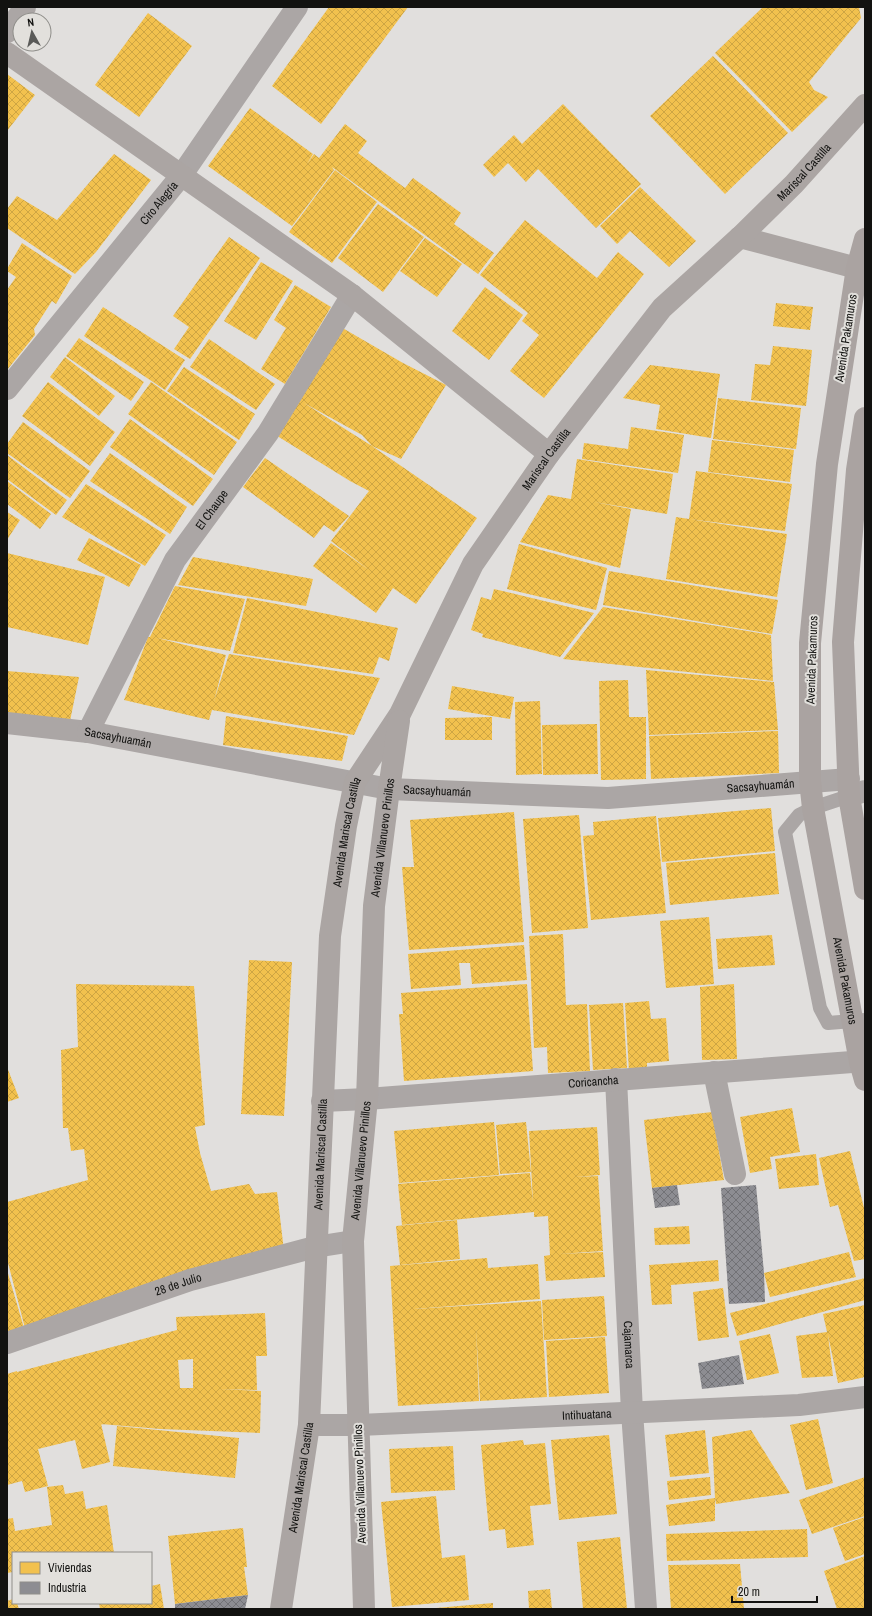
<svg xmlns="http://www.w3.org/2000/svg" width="872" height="1616" font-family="'Archivo Narrow',sans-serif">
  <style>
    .homes { fill: url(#homes-cross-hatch); fill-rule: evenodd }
    .industry { fill: url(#industry-cross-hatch) }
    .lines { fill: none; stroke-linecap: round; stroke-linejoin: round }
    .lane { stroke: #aba6a5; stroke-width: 14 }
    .street { stroke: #aba6a5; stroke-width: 22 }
    .secondary { stroke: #aba5a3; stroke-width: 22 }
    .highway { stroke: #aaa3a1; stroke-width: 22 }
    .labels { text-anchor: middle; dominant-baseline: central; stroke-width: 4; stroke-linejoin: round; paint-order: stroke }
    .street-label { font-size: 12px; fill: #121210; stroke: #e2e0dc }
  </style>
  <defs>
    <pattern id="homes-cross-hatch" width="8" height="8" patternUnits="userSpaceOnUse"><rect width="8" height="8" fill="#f2c14e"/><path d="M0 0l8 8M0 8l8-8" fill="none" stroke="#cea543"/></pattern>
    <pattern id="industry-cross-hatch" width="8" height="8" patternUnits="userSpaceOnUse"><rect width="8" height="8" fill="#8d8d92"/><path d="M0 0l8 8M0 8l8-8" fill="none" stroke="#727276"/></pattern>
  </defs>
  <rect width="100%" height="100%" fill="#e1dfdd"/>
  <path class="homes" d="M329,7H408L321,124L272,86Z
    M763,7H859L861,18L809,82L814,90L828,97L792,132L715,53Z
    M148,13L192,46L139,117L95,85Z
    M713,56L788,133L725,194L650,116Z
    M7,74L35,95L7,131Z
    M563,104L641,184L596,228L538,169L526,182L508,163L494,177L483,165L514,135L522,144Z
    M250,108L313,154L307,164L314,154L319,158L345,124L367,141L358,153L405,188L413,178L461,213L454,224L494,253L478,274L332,167L334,170L292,226L208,166Z
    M114,154L151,180L96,252L75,274L7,228V209L17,196L57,220Z
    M335,170L377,202L332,263L289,232Z
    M640,187L696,241L669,267L630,231L617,244L600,226Z
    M378,204L424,237L383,292L338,258Z
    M525,220L597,278L618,252L644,274L544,398L510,371L539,335L522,321L528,313L480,275Z
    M229,237L260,258L190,359L174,349L189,327L173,316Z
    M425,238L462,264L437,297L400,271Z
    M22,243L72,276L56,304L52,301L34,329L35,335L7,370V290L16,277L7,271V269Z
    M261,262L293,281L256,340L224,321Z
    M295,285L331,307L285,384L261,369L286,328L274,320Z
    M485,287L523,315L489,360L452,331Z
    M776,303L813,307L810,330L773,326Z
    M103,307L185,360L165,390L84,336Z
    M339,326L403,363L446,385L401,459L372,446L362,435L304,403L372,446L477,518L416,604L393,588L376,613L313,566L331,543L369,570L331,541L369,491L350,481L274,434Z
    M79,338L144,382L131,401L66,356Z
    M209,339L275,384L256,410L190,367Z
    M773,346L812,350L806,406L751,400L755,364L770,365Z
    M65,357L115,396L99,416L50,377Z
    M650,365L720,374L711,438L656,429L660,405L623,398Z
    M184,367L255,414L239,440L167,391Z
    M48,382L115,432L90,466L22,416Z
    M151,382L237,442L214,475L128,414Z
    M718,398L801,408L796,449L713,439Z
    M130,419L213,479L193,506L110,447Z
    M23,422L90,471L70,498L7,453V444Z
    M631,427L684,435L678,473L582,459L584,443L628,449Z
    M712,440L794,450L790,482L708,472Z
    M110,453L187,507L170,534L90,481Z
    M7,455L67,500L56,515L7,479Z
    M265,458L349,516L334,532L324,525L314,538L243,487Z
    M577,459L673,474L667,514L594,502L631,509L620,568L520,542L548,495L571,499Z
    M696,471L792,484L785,531L689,519Z
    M7,481L51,514L40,529L7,504Z
    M86,484L166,535L145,566L62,517Z
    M7,512L20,520L7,540Z
    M676,517L787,534L777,597L666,579Z
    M89,538L141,565L129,587L77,560Z
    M519,544L607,568L596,610L507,589Z
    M7,553L105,577L88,645L7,627Z
    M193,557L313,579L306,606L178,585Z
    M609,571L778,600L772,634L603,605Z
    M175,586L245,599L230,651L157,638L226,655L214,701L229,654L380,678L354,735L212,710L209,720L124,700L148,637H150Z
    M494,589L594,613L560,657L482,637L483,634L471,630L481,597L491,600Z
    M247,598L398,628L389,661L379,657L373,674L233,653Z
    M603,607L771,635L773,681L563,659Z
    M646,670L774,682L778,730L649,735Z
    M7,671L79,677L70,721L7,715Z
    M628,680L629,717H646V779L601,780L599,681Z
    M452,686L514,697L510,719L448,709Z
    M540,701L542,774L516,775L515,702Z
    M226,716L348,736L342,761L223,745Z
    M492,717V740H445V718Z
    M597,724L598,774L543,775L542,725Z
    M778,731L779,773L651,779L649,736Z
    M771,808L775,851L662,862L658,818Z
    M514,812L524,942L409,950L402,867H414L410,820Z
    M579,815L588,928L532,933L523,819Z
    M656,816L666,913L591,920L583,836L594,835L593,822Z
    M775,853L779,894L670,905L666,863Z
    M709,917L714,984L666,988L660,921Z
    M563,934L566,1005L587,1004L590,1071L548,1073L547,1047L534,1048L529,936Z
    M772,935L775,965L718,969L716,939Z
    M524,945L527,980L472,984L470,963H459L461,985L411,989L408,954Z
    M249,960L292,962L284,1116L241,1114Z
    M76,984L194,986L205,1125L195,1127L200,1153L211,1191L249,1184L255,1194L277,1192L284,1251L25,1328L7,1259V1202L88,1180L84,1149L71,1151L68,1128H63L61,1050L78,1047Z
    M527,984L533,1071L404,1081L399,1014H403L401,993Z
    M734,984L737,1059L702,1060L700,987Z
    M649,1001L651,1019L666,1018L669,1061L647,1063V1070L629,1072L625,1003Z
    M623,1003L627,1068L593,1070L589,1005Z
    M7,1067L19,1098L7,1102Z
    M792,1108L800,1152L770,1157L772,1169L750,1173L740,1117Z
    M712,1112L724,1180L652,1188L644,1120Z
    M494,1122L499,1175L399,1183L394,1131Z
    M526,1122L531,1172L500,1174L496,1125Z
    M597,1127L600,1175L575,1177L598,1176L603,1251L559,1254L603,1252L605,1277L546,1281L544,1256L550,1255L548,1216L534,1217V1212L402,1225L398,1184L530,1173L533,1202L529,1131Z
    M850,1151L865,1212V1259L854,1261L838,1205L830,1207L819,1158Z
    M816,1154L819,1185L779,1189L775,1159Z
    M457,1220L460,1259L400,1265L396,1226Z
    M689,1226L690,1244L655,1245L654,1228Z
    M849,1252L856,1277L770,1297L764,1273Z
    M487,1258L488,1268L538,1264L540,1299L414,1309L541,1301L547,1397L480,1401L476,1327L479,1401L398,1406L390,1266Z
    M718,1260L719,1281L671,1285L672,1304L652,1305L649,1265Z
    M7,1270L24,1328L7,1333Z
    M865,1278V1300L737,1336L730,1313Z
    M723,1288L729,1337L698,1341L693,1292Z
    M604,1296L607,1336L544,1340L542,1300Z
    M865,1305V1377L838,1383L828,1335L833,1376L802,1378L796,1336L827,1332L823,1314Z
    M265,1313L267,1356H256L257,1390L219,1389L261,1391L260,1433L160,1429L101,1424L99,1415L110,1462L82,1469L75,1440L38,1449L48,1486L25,1492L22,1481L7,1485V1374L17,1371V1372L177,1330L176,1317ZM193,1359V1388H180L178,1360Z
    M770,1334L779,1373L747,1380L739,1341Z
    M605,1337L609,1393L549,1397L546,1341Z
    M818,1419L833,1483L806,1490L790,1425Z
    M117,1426L239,1438L235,1478L113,1466Z
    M705,1430L709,1473L670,1477L665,1435Z
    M751,1430L790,1493L716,1504L715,1498V1521L669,1526L666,1505L715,1498L712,1437Z
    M609,1435L617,1514L559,1520L551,1440Z
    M523,1440L524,1445L545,1443L551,1504L530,1506L534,1545L507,1548L505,1529L489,1531L481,1445Z
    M453,1446L455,1490L391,1493L389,1449Z
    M710,1477L711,1495L669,1500L667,1481Z
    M865,1477V1516L812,1534L799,1500Z
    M63,1485L65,1494L83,1491L86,1509L107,1505L114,1553H13V1572L7,1573V1519L13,1518L15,1531L52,1525L47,1487Z
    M436,1496L442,1558L465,1555L469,1600L392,1607L381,1502Z
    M865,1517V1554L845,1561L833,1528Z
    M243,1528L247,1567H244L248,1595L175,1604L168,1536Z
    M807,1529L808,1557L667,1561L666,1534Z
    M620,1537L627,1609H583L577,1542Z
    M865,1556V1609H837L824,1571Z
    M740,1564L744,1609H671L668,1565Z
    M160,1584L164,1609H100L99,1603H151V1586Z
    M550,1589L552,1609H529L528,1591Z
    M13,1599V1603H17L19,1609H7V1601Z
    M493,1603V1609H436V1608Z"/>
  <path class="industry" d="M677,1185L680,1205L655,1208L652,1188Z
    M756,1185L764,1273L765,1302L729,1304L721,1188Z
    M739,1355L744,1384L702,1389L698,1363Z
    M248,1595L245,1609H175V1604Z"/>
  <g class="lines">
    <path class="lane" d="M849,796L813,808L799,815L785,832L820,1008L828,1023L865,1020"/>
    <g class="street">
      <path d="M7,32L25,7"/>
      <path id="s1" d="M7,389L181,176L297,7"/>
      <path id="s2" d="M7,723L88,732L389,789L608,798L849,779"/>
      <path id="s3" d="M88,732L175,560L268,433L352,295"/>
      <path d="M849,796L865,791"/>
      <path d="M714,1072L735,1174"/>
      <path id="s4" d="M616,1079L632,1412L646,1609"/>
      <path id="s5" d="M322,1101L367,1099L865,1061"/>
      <path id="s6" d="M7,1343L190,1280L315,1247L353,1241"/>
      <path id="s7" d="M309,1425H359L799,1405L865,1397"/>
    </g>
    <g class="secondary">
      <path d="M7,53L352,295L549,454"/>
      <path d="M740,237L857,268"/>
      <path id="s8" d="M281,1609L309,1425L330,936L346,826L355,782L400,714L473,564L549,454L662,308L740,237L794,184L865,105"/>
      <path id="s9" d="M364,1609L353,1241L367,1099L374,906L389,789L399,721"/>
    </g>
    <g class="highway">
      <path id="s10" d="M865,239L857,268L827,464L810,643V781L813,808L860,1062L865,1080"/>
      <path d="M865,418L857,470L843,642L849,796L865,889"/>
    </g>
  </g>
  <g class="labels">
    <g class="street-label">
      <text stroke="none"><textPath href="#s8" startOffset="1595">Mariscal Castilla</textPath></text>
      <text stroke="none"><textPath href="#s1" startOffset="240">Ciro Alegría</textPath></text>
      <text transform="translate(846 338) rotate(-81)">Avenida Pakamuros</text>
      <text stroke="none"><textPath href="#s8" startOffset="1208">Mariscal Castilla</textPath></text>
      <text stroke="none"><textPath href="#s3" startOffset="255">El Chaupe</textPath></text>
      <text transform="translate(812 660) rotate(-88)">Avenida Pakamuros</text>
      <text stroke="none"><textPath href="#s2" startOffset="112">Sacsayhuamán</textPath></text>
      <text stroke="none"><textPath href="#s2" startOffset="760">Sacsayhuamán</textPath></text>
      <text stroke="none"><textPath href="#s2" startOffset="436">Sacsayhuamán</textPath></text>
      <text stroke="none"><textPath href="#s8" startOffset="781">Avenida Mariscal Castilla</textPath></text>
      <text stroke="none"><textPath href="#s9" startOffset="773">Avenida Villanuevo Pinillos</textPath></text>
      <text stroke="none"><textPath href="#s10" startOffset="749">Avenida Pakamuros</textPath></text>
      <text stroke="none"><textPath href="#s5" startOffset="272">Coricancha</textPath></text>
      <text stroke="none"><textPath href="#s8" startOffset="457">Avenida Mariscal Castilla</textPath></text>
      <text stroke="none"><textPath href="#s9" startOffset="449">Avenida Villanuevo Pinillos</textPath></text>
      <text stroke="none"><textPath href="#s6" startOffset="181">28 de Julio</textPath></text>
      <text stroke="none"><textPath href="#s4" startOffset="266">Cajamarca</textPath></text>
      <text stroke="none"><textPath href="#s7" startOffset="278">Intihuatana</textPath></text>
      <text stroke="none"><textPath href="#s8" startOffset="133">Avenida Mariscal Castilla</textPath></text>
      <text transform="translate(360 1484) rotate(-92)">Avenida Villanuevo Pinillos</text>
    </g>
  </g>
  <rect width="872" height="1616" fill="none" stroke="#121210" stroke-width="16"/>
  <rect x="12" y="1552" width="140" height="52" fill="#e2e0dc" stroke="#8f8e8a"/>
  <rect x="20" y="1562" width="20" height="12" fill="#f2c14e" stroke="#8f8e8a"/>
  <text x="48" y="1572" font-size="12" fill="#121210">Viviendas</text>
  <rect x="20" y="1582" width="20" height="12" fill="#8d8d92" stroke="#8f8e8a"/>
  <text x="48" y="1592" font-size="12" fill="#121210">Industria</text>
  <g transform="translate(32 32) rotate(352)"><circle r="19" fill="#e2e0dc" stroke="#8f8e8a"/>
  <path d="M0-3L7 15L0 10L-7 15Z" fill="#5a5a58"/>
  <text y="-6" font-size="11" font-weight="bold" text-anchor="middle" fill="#121210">N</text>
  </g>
  <path d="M732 1596v6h85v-6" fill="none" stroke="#121210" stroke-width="2"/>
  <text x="738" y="1596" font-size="12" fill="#121210" stroke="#e2e0dc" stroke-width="3" paint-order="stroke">20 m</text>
</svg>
